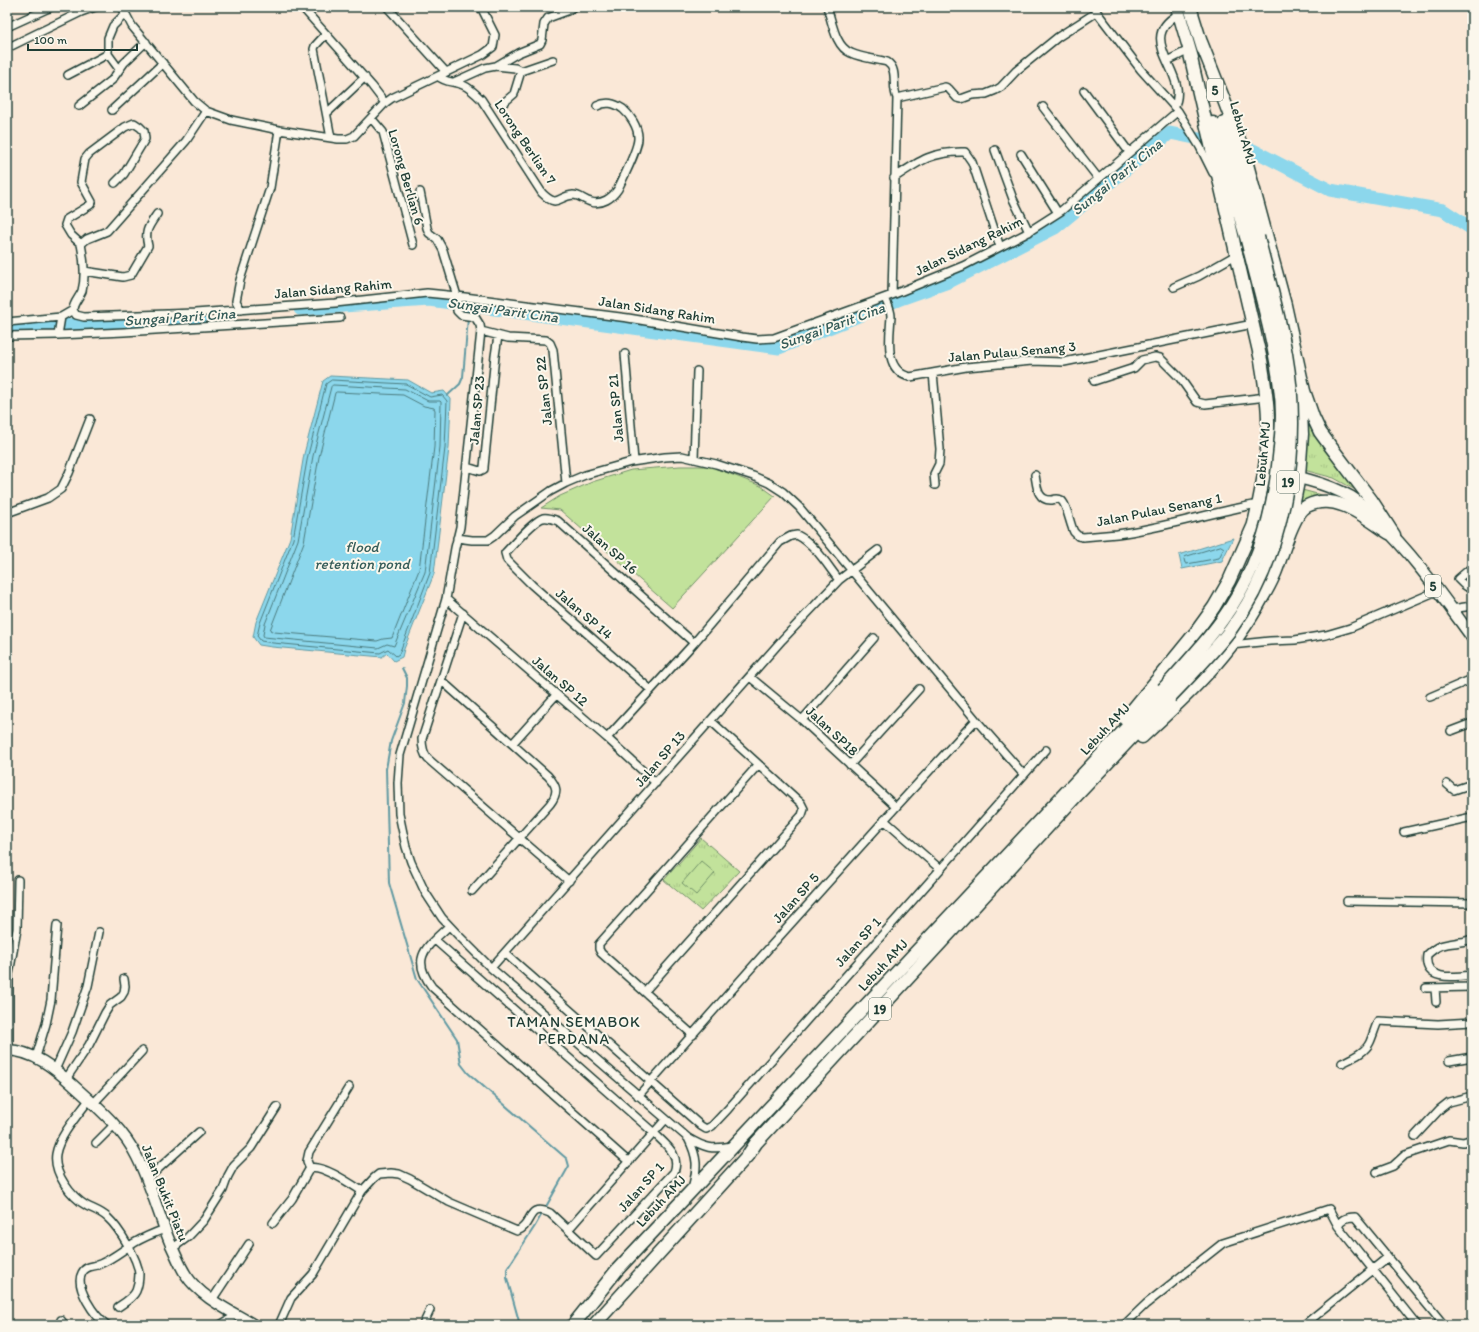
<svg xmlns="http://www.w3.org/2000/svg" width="1479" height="1332" font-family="Itim,sans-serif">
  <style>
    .grass { fill: url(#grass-tufts); stroke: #709068 }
    .park { fill: #c2e29b; stroke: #709068 }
    .water { fill: #8cd7ec; stroke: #6099a2 }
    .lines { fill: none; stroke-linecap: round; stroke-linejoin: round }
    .shore { stroke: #4b7b7e; stroke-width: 1 }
    .stream { stroke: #6099a2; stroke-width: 2 }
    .river { stroke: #8cd7ec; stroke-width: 13 }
    .minor-casing { stroke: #1f3d34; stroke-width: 10 }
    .secondary-casing { stroke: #1f3d34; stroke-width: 13 }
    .primary-casing { stroke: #1f3d34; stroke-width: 14 }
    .trunk-casing { stroke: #1f3d34; stroke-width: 15 }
    .minor { stroke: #fbf7ec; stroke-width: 7 }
    .secondary { stroke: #fbf7ec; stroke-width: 10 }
    .primary { stroke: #fbf7ec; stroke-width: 11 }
    .trunk { stroke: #fbf7ec; stroke-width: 12 }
    .trunk-bridge-casing { stroke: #1f3d34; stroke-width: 15; stroke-linecap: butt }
    .trunk-bridge { stroke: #fbf7ec; stroke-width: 12 }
    .labels { text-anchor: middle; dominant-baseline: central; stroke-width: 4; stroke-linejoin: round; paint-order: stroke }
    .shield { fill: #fbf7ec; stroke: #61756b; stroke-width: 1 }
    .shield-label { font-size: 13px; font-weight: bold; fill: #1f3d34 }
    .street-label { font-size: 14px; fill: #1f3d34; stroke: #fbf7ec }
    .water-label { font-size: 15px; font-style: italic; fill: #355c59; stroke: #fbf7ec }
    .neighbourhood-label { font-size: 15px; letter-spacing: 1px; fill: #1f3d34; stroke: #fbf7ec }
  </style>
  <defs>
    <pattern id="grass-tufts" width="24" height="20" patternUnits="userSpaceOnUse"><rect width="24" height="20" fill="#c2e29b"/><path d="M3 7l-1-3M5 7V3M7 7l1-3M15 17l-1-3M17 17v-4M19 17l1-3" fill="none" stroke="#a6c386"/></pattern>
  </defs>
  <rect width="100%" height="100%" fill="#fae8d7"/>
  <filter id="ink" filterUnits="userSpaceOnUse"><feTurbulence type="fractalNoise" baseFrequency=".025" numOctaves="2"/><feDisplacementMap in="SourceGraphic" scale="8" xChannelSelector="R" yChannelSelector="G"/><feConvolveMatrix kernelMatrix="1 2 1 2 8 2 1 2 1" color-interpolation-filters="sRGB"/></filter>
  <g filter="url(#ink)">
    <path class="grass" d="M1309,419L1363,494L1334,478L1304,470Z
      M1302,490L1325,496L1299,506Z
      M701,838L739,871L701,911L664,880Z"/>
    <path class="park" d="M680,466H710L761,486L775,496L672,608L560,510L541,508L560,496L592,482L631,470Z
      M701,861L715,873L696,895L682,883Z"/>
    <path class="water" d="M330,376L408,380L431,393L444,391L451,399L449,448L434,574L404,649L402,657L394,661L387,653L382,657L272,647L259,645L253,637L256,622L290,538L304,454L323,381Z
      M1233,538L1222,561L1182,569L1179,555Z"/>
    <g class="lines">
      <path class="shore" d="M332,380L406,384L430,397L442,395L447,401L445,448L430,573L399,654L396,656L388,649L380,653L273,643L261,641L257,636L260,623L293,539L308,455L326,384Z
        M333,385L405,389L428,401H440L441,402L440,447L425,572L394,646L387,644L378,648L274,638L264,637L263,635L265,624L298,540L313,456L331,387Z
        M337,392L403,395L424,406L434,408L435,410L434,447L419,570L392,638L383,639L377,641L274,632L270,630L304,542L319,457L335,393Z
        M1221,546L1224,548L1219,558L1187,564L1185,563L1184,559L1185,557Z"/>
      <path class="stream" d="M447,396L460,384L463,377L468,318
        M402,668L407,678V686L405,703L391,741L386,769L389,883L417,979L457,1039L461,1064L468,1073L567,1159L569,1166L535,1226L507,1269V1278L520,1325"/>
      <path class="river" d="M300,309L429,300L779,348L903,298L951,281L1055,228L1170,133L1253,150L1330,190L1443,210L1472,229
        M7,329L203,316"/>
      <g class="minor-casing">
        <path id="minor" d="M122,7L132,26L194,101L206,111L231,120L279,130L338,139H347L354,136L385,103L392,98L482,55L493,47L495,35L481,7
          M302,7L372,86L385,103
          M387,7L446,72
          M827,7C832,21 835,47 851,53C862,58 876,59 887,62C899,70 891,86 897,98L892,295
          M1093,7L1141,70L1178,111L1200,147L1213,173
          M7,27L51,7
          M326,34L315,46L314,49L331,138
          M7,48L81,12L95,7
          M108,54V38L113,26L125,14
          M1167,61L1189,50
          M496,66L518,53L540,44L542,40L544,24L548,18L567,11L573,7
          M68,75L108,54L119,69
          M438,76C445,83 454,81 463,85C470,88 475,93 481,99L542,193C558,209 558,196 573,195C580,195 585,201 591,202C602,205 612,198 618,189C623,178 639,148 638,137C638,127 630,115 623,109C614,103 607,101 597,106
          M454,82L485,68L496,66L515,68L521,71L553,60
          M1084,91L1129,152
          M897,98L945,87L949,89L957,98L961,99L972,95L986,94L996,90L1001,87L1016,71L1058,37L1097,12
          M501,105L514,94L521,71
          M79,106L112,80L124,63L146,42
          M1043,107L1098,178
          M1174,107C1192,74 1132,40 1179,14
          M112,110L163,63
          M327,113L365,77
          M371,118L383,132L413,245
          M995,150L1013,199L1029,232
          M1021,154L1058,213
          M894,178C919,161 933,151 965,152L972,162L1000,247
          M420,192L427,228L429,233L437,239L443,250L457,296V311L461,315L475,317L480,325L481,331L460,527L455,548L446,599L413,711L400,755L398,783L399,814L406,847L411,862L425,892L442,918L458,935L491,968L688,1138C705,1148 712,1150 732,1146
          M81,244L71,235L65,225L67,219L90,205L92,202L81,182L85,159L89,154L125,127L134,123L140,127L144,131L145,139L124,174L115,183
          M84,271L123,277L131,275L148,246C144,231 149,226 157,214
          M1174,287L1199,276L1236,255
          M885,298C887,303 891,310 891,316C890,336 883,371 910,377L966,367L1032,361L1064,362L1253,324
          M73,310L76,315L84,317L195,313L335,303L427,293L457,296L628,318L742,337L757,339L774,338L892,295L963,266L1000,247L1025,234L1061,211L1178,111
          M73,310C73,303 79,298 82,291C86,276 84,259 81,244L87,239L107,231L186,141L206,111
          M241,310L236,301L240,280L270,188L279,130
          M7,322L61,317
          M481,331L508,338L546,340L550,343L553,350L566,483
          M58,335L124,332L340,318
          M7,336L58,335L61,317L73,310
          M625,354L634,461
          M933,373L940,449L939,464L934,474L935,485
          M1094,381L1134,368L1142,360L1155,357L1160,358L1180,378L1197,402L1205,404L1267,397
          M694,459L697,371
          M467,467L480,471L484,469V467L495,356L498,336
          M1035,475C1037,486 1037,501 1052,500C1055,499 1058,498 1061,500C1067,504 1070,525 1074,532L1078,536L1083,537C1094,536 1106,535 1117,534C1165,528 1211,512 1259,504
          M7,513L48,498L61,489L69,473L90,419
          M457,538L472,540H488L494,536L515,516L551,491L566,483L585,475L631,462L665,457L682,456L716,464L753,476L769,483L783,492L799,507L976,720L1024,775
          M1472,567L1458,579L1463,584L1472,590
          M446,599L607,738L656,783
          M1451,609L1472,606
          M463,613L422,739C422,747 423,753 428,759L569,881
          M1231,645L1270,641L1295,640L1326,635L1350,628L1437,591
          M750,677L802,720L896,807
          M442,681L548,776C557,786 559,792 550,804L472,891
          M651,690L532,585L507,560L505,553C513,545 533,521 543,518C548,517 553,519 558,521L694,643
          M1430,697L1472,679
          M802,720L874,638
          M1451,731L1472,723
          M607,738L694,643L780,542L791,536L797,535C815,544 827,565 839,580
          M513,743L556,695
          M850,765L919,689
          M1447,784L1454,790L1472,784
          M884,820L940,869
          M1404,832L1472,817
          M1347,901L1472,903
          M449,926C428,946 409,957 432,987L629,1162
          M1472,939C1468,940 1464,942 1460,942C1444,945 1440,943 1427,955C1423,982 1455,977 1472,975
          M505,953L701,1126L706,1129L712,1126L728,1109L1046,750
          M491,968L782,640L839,580L878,550
          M1426,988L1472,987
          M1435,988L1436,1002
          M645,991L802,815L804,809L801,803L711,721
          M693,1035L601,953L599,949V944L758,765
          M9,1050V974L17,929L18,880
          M36,1057L46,1024L51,1000L57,925
          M1449,1061L1472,1057
          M1342,1063C1352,1058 1365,1053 1370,1042C1373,1035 1375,1028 1378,1021L1438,1024L1472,1022
          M55,1070L72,1032L88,986L99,932
          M66,1079L89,1045L105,1013L110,1005L121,997L124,992L125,986L124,979
          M638,1096L769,948L896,807L976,720
          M89,1100C78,1115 59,1136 56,1154C53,1173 71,1197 87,1206C95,1210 102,1212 108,1218C119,1228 138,1259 139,1274C139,1279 138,1286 136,1291C133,1298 124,1303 118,1307
          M93,1104L142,1051
          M1415,1136L1440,1109L1449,1102L1472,1096
          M688,1138C698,1158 698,1167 692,1188
          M96,1143L114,1125
          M310,1168L307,1161L309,1152L349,1087
          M1377,1172L1393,1166L1405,1155L1449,1140L1463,1142L1472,1139
          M147,1179L199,1132
          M273,1223L292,1199L310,1168C322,1164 351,1184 362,1191
          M1338,1226C1341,1218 1348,1217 1355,1217L1444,1325
          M568,1230L666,1119
          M173,1248L188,1237L204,1220L223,1190L228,1176L234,1165L251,1148L277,1107
          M212,1300L249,1244
          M61,1320L65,1325
          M107,1325C95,1317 74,1287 82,1273C86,1265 94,1267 100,1264C112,1259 123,1250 134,1243C144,1237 154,1233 165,1229
          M220,1325L237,1315
          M279,1325L291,1298L313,1274L362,1191L374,1178L379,1174L391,1173L399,1174L410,1179L449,1202L517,1231C533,1226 526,1202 550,1213L596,1256L674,1172C681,1155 666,1145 654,1133L435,940
          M423,1325L430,1310
          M1124,1325L1146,1304L1223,1243L1329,1209L1338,1226L1417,1325
          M1304,1325L1388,1257"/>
      </g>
      <g class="secondary-casing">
        <path id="secondary" d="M7,1050C34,1051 54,1068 73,1085C96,1106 123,1128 137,1157C151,1185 159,1216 171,1245C176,1255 180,1266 186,1275C201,1298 231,1311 254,1325"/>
      </g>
      <g class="primary-casing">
        <path id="primary" d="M1265,471C1294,476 1325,482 1351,497C1361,503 1368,511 1376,519C1413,554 1442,596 1472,637"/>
      </g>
      <g class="trunk-casing">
        <path id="trunk" d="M1177,7L1192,58
          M1190,7L1203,49
          M1201,42L1222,95L1244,153L1285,305L1304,391L1313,417L1320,432L1331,447L1372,501L1394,535
          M1189,50L1261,360C1264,380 1268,400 1268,421C1269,455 1261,495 1253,528
          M1213,123L1247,240
          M1224,123L1258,237
          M1290,523L1299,476L1302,434L1300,392
          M1125,719L1196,632L1214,607L1229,581L1256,520
          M1142,737C1187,696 1233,653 1262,598C1267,590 1271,582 1275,573C1282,557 1292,514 1307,506C1336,491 1366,518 1389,533
          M573,1325L617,1270L1163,689
          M594,1325L748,1155L756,1143L1078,794L1170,697"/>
      </g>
      <use href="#minor" class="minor"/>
      <use href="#secondary" class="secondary"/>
      <use href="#primary" class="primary"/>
      <use href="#trunk" class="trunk"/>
      <g class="trunk-bridge-casing">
        <path id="trunk-bridge" d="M1163,689C1183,667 1204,645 1222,620C1255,574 1272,522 1278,466C1281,440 1284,413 1280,387C1274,338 1259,289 1247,240
          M1170,697C1191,675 1213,653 1231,629C1286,554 1302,445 1286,354C1279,315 1268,276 1258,237"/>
      </g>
      <use href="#trunk-bridge" class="trunk-bridge"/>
    </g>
  </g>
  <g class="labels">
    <g class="shield">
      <rect x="1207" y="79" width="16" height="22" rx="3"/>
      <rect x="1277" y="471" width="22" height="22" rx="3"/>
      <rect x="1425" y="575" width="16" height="22" rx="3"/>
      <rect x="869" y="998" width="22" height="22" rx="3"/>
    </g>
    <g class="shield-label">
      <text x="1215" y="90">5</text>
      <text x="1288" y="482">19</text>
      <text x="1433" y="586">5</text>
      <text x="880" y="1009">19</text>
    </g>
    <g class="street-label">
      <text transform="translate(1243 133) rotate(74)">Lebuh AMJ</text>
      <text transform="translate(525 142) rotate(56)">Lorong Berlian 7</text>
      <text transform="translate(406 177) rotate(74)">Lorong Berlian 6</text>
      <text transform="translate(969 246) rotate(-26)">Jalan Sidang Rahim</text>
      <text transform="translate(333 289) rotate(-5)">Jalan Sidang Rahim</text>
      <text transform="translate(657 310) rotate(9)">Jalan Sidang Rahim</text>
      <text transform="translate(1012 352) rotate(-5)">Jalan Pulau Senang 3</text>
      <text transform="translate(544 391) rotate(-96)">Jalan SP 22</text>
      <text transform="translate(616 408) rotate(-95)">Jalan SP 21</text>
      <text transform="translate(477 410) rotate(-85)">Jalan SP 23</text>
      <text transform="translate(1263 454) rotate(-85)">Lebuh AMJ</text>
      <text transform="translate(1159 510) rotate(-11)">Jalan Pulau Senang 1</text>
      <text transform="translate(610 549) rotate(42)">Jalan SP 16</text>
      <text transform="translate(584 614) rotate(41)">Jalan SP 14</text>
      <text transform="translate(560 681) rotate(41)">Jalan SP 12</text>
      <text transform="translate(1105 729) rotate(-47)">Lebuh AMJ</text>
      <text transform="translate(832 731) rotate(43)">Jalan SP18</text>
      <text transform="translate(660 759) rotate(-49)">Jalan SP 13</text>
      <text transform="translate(796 898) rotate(-48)">Jalan SP 5</text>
      <text transform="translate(858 942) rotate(-48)">Jalan SP 1</text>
      <text transform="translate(883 965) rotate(-47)">Lebuh AMJ</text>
      <text transform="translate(641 1187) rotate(-48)">Jalan SP 1</text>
      <text transform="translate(165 1193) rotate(68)">Jalan Bukit Piatu</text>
      <text transform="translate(661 1201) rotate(-47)">Lebuh AMJ</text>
    </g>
    <g class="water-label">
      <text transform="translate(1117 177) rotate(-39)">Sungai Parit Cina</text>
      <text transform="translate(503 310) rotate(8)">Sungai Parit Cina</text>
      <text transform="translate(180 317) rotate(-4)">Sungai Parit Cina</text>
      <text transform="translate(832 326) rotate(-20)">Sungai Parit Cina</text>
      <text x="362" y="547">flood<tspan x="362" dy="17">retention pond</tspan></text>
    </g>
    <g class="neighbourhood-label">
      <text x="574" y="1022">TAMAN SEMABOK<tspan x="574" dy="17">PERDANA</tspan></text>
    </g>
  </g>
  <rect width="1479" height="1332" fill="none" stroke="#fbf7ec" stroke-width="24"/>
  <rect x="12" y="12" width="1455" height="1308" fill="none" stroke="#1f3d34" stroke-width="1.5" filter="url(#ink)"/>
  <path d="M28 44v6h109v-6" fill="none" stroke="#1f3d34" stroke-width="2"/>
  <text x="34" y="44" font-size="12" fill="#1f3d34" stroke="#fbf7ec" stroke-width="3" paint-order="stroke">100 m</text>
</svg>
